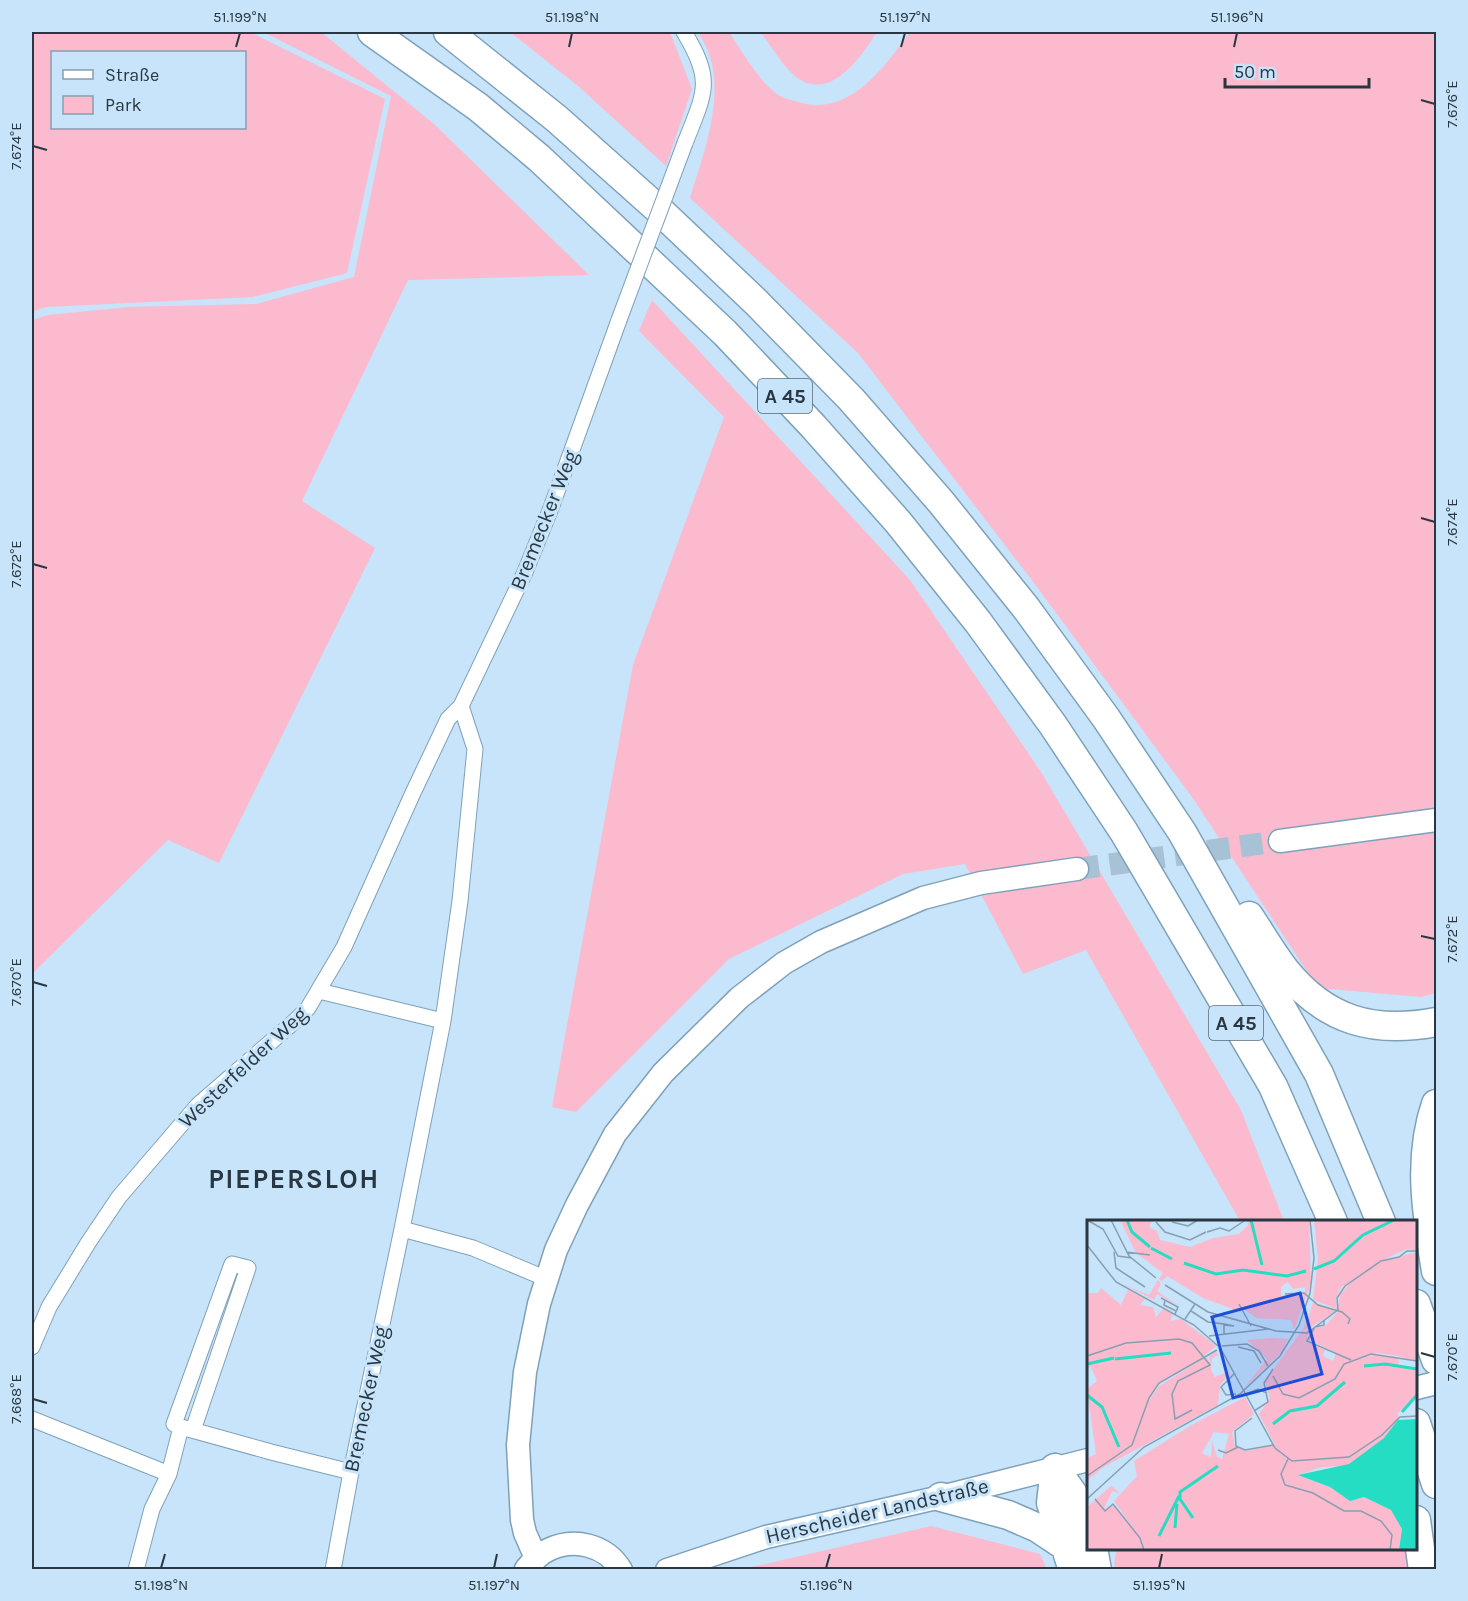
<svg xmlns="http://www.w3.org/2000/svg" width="1468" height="1601" font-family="Karla,sans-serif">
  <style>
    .green { fill: #fcbace; fill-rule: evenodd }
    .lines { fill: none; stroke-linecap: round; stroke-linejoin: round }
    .secondary-tunnel { stroke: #a7c1d5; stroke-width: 22; stroke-dasharray: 22 11; stroke-linecap: butt }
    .street-casing { stroke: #7ea1ba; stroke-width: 17 }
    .secondary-casing { stroke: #7ea1ba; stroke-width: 25 }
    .highway-casing { stroke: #7ea1ba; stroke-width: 31 }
    .street { stroke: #fff; stroke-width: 15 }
    .secondary { stroke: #fff; stroke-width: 22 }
    .highway { stroke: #fff; stroke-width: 28 }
    .street-bridge-casing { stroke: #7ea1ba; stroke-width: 17; stroke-linecap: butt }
    .street-bridge { stroke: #fff; stroke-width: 15 }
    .ticks { fill: none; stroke: #283741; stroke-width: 2 }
    .labels { text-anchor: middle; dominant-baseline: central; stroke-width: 6; stroke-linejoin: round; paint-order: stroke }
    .shield { fill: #c7e4fa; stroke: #586b78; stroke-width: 1.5 }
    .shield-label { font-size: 20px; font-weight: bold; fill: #283741 }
    .street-label { font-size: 21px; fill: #283741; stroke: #c7e4fa }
    .district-label { font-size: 27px; font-weight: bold; letter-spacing: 1.5px; fill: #283741; stroke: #c7e4fa }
    .inset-river { fill: none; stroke: #24ddc2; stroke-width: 3 }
    .inset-road { fill: none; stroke: #879fb0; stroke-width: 1.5 }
    .view { fill: #1d4ed8; fill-opacity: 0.15; stroke: #1d4ed8; stroke-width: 3 }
    .inset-edge { fill: none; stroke: #283741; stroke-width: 3 }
    .neatline { fill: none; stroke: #283741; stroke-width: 2 }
    .ticks-label { font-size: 15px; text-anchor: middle; fill: #283741 }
  </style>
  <rect width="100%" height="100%" fill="#c7e4fa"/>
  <path class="green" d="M32,32H250L385,99L347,273L253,297L46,307L32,312ZM52,52H244V128H52Z
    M263,32H321L434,124L589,275L408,280L302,501L375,548L219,863L168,840L32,974V320L48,315L128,307L256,304L354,277L391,96Z
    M510,32H670L692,89L666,166L578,86Z
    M697,32H729C742,51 760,84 780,96C785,99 793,100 798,102C848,118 884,68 910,32H1436V993L1421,997L1318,988L1192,797L1037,587L858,353L690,198C705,149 733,77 697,32Z
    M760,32H877C857,64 822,111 785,66C776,55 769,43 760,32Z
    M652,300L910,580L1041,772L1241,1110L1284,1221H1240L1086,950L1023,974L965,864L903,874L729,959L576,1112L552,1107L633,665L724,417L639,331Z
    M931,1526L1040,1554L1047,1569H743Z
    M1415,1548L1423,1569L1116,1570L1114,1564L1117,1549Z"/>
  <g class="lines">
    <path class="secondary-tunnel" d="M1077,869L1280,841"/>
    <g class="street-casing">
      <path id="street" d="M684,32C714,81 705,92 685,143
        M319,991L443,1021
        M402,1229L473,1248L547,1279
        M32,1347L49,1307L88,1243L119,1197L198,1105L295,1021L308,1008L344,947L412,795L448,719L461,706L525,572L551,508L619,320
        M32,1419L169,1474
        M181,1427L174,1424L232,1264L248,1268L193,1430
        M136,1570L152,1509L169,1474L181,1427L271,1452L351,1472
        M333,1570L351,1472L402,1229L443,1021L460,901L475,749L461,706"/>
    </g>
    <g class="secondary-casing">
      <path id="secondary" d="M1280,841L1436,820
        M1416,1388L1436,1383
        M536,1558L525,1533L522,1520L518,1445L525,1372L539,1304L556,1250L577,1205L615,1134L663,1073L739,998L784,963L821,942L923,898L981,883L1077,869
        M526,1569C533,1561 539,1554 548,1550C574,1537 606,1545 621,1570
        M667,1570L766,1537L941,1497L1088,1460"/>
    </g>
    <g class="highway-casing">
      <path id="highway" d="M372,32L478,107L539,158L725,333L813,426L898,522L978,622L1053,725L1124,832L1273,1086L1333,1222
        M448,32L557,119L658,209L756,302L851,399L941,502L1026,608L1106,718L1182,832L1319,1074L1381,1222
        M1249,916C1261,934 1272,953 1285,970C1326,1021 1374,1034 1436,1022
        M1436,1104C1417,1159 1427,1216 1436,1271
        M1416,1304L1436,1360
        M1416,1423L1436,1484
        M1055,1468L1051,1503L1073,1570
        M1055,1468L1078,1501L1088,1534
        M941,1497L1008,1515L1038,1528L1065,1546
        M1416,1520L1423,1570
        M1093,1548L1097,1570"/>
    </g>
    <use href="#street" class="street"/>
    <use href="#secondary" class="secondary"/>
    <use href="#highway" class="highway"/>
    <g class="street-bridge-casing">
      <path id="street-bridge" d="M619,320L685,143"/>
    </g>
    <use href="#street-bridge" class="street-bridge"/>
  </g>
  <path class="ticks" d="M236,47L240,33M569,47L572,33M901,47L905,33M1234,47L1237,33M1421,100L1435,104M33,146L47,150M1421,518L1435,522M33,564L47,568M1421,936L1435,939M33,982L47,986M1421,1353L1435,1357M33,1399L47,1403M161,1568L165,1554M494,1568L497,1554M826,1568L830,1554M1159,1568L1162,1554"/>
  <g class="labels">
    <g class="shield">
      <rect x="758" y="379" width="54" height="34" rx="4.5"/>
      <rect x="1209" y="1006" width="54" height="34" rx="4.5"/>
    </g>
    <g class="shield-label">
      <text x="785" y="396">A 45</text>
      <text x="1236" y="1023">A 45</text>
    </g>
    <g class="street-label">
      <text transform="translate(544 520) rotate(-68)">Bremecker Weg</text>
      <text transform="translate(243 1067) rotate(-43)">Westerfelder Weg</text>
      <text transform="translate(366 1399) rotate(-78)">Bremecker Weg</text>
      <text transform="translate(877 1511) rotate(-13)">Herscheider Landstraße</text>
    </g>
    <g class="district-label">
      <text x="294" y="1179">PIEPERSLOH</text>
    </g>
  </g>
  <g transform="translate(1087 1220)">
    <rect width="330" height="330" fill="#c7e4fa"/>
    <path d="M33,0H65L62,7L70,11L73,20L103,27L126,18L152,14L161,5L160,0H222L224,63L207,110L204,100L169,98L153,86L154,92L116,78L80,56L75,61L72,59L76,53L49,33ZM201,62L206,69L218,67V72L194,76V67ZM227,0H330V30L320,29L289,43L330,32V141L310,136L290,133L266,141L287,135L311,137L312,145L330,148V175L311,193L312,202L302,214L273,237L258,246L235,247L211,255L243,267L263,281L277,277L304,290L315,309L312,330H0V287L24,266L33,273L25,271L17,289L26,285L48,311L27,281L50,256L47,241L103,206L158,177L167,194L145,212L148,226L159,231L188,225L172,194L183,178L178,161L212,114L227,108L220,117V121L238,130L236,136L246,141L249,133L221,119L228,108L238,106L250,93L253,75L265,61L254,67L249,78L250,89L226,80L231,39ZM127,212L142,214L135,239L130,237L125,221L124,237L115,233ZM71,60L74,64L70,71L92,86L70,74L67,80L36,64L62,75ZM14,68L34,85L41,70L58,79L53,85L66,87L69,97L76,89L86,94L83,101L94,99L129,126L108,143L72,162L61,183L72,166L119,137L123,143L122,136L129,132L132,135L125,138L124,150L128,157L140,152L132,134L143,154L133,165L131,185L15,248L0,261V238L9,234L0,169L10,161L4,147L0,149V73H11ZM226,82L250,91L214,113L222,95ZM186,118L201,119L195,132L157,168L180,139L160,120Z" fill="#fcbace" fill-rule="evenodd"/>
    <path d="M330,199V330H312L315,309L304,290L277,277L263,281L243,267L211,255L262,244L297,218L311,200Z" fill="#24ddc2"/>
    <path class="inset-river" d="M40,0L45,12L63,27M164,0L175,45M64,28L85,39M97,43L129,54L156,50L200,56L219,51M227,49L247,41L276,15L307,0M28,139L84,133M0,144L27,138M277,146L298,144L330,149M0,175L15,187L32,227M315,192L330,175M186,204L203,191L230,186L258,162M106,298L93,279V272L131,246M88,308L90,284M72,316L92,276"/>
    <path class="inset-road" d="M0,0L16,9L31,36L45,38M24,0L42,36L69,58M69,2L78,12L103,20L119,12M85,2L101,6L111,0M120,12L133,8L142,11L157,1M0,25L29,62L107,105L131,126M27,32L29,48L58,67M39,32L63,35M78,65L121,92L189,111L220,113L251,90M198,74L217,73L231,85L255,92L263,99L261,104M74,78L91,87L88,94M78,80L77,85L89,91M152,84L164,106M251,90L250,78L258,66L294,41L312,37L320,31H330M104,91L121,102L137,104V114M98,99L108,84M237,100V105L228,107L220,121L264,140M137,104L147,106L137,105M122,116L181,109M135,126L160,124L172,131L181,146M151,127L167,131L174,143M135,131L188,228L205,241L262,237L295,215L313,197L330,196M0,136L39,123L92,119L105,123L123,145L91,161L85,174L88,199L105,190M148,153L134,167L139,175L149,174M186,156L196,174L212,178L248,159L257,144L284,134L330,141M156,175L171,169L180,173M167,191L181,182L177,163L186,149M165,198L148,211L149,226L158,230L186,225M131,230L139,233L151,227M201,239L194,254L198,265L226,273L257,291H274L294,301L305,315L303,330M0,256L45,225L62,178L72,163L130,130M0,279L57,227L153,174L193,136L212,105L223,73L227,38L223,0M8,279L18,291L26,284L53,318L57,330"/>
    <path class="view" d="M213,73L235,154L146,178L125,97Z"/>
    <rect width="330" height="330" class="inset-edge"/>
  </g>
  <rect width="1468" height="1601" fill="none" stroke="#c7e4fa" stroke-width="66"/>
  <rect x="51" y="51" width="195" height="78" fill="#c7e4fa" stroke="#879fb0" stroke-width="1.5"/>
  <rect x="63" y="70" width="30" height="9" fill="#ffffff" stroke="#879fb0" stroke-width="1.5"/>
  <text x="105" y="81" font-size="18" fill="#283741">Straße</text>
  <rect x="63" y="96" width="30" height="18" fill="#fcbace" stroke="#879fb0" stroke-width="1.5"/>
  <text x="105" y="111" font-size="18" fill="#283741">Park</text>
  <path d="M1225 78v9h144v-9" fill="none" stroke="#283741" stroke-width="3"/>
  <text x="1234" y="78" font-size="18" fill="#283741" stroke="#c7e4fa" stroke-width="4.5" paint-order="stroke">50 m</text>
  <rect x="33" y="33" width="1402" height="1535" class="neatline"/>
  <g class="ticks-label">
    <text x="240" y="22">51.199°N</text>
    <text x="572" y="22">51.198°N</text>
    <text x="905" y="22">51.197°N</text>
    <text x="1237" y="22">51.196°N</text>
    <text transform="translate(1452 104) rotate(-90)" y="5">7.676°E</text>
    <text transform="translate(16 146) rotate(-90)" y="5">7.674°E</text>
    <text transform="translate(1452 522) rotate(-90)" y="5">7.674°E</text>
    <text transform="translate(16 564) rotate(-90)" y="5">7.672°E</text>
    <text transform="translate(1452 939) rotate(-90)" y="5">7.672°E</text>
    <text transform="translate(16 982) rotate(-90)" y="5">7.670°E</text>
    <text transform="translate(1452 1357) rotate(-90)" y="5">7.670°E</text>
    <text transform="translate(16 1399) rotate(-90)" y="5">7.668°E</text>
    <text x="161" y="1590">51.198°N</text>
    <text x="494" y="1590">51.197°N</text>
    <text x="826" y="1590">51.196°N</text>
    <text x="1159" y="1590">51.195°N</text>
  </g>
</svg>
